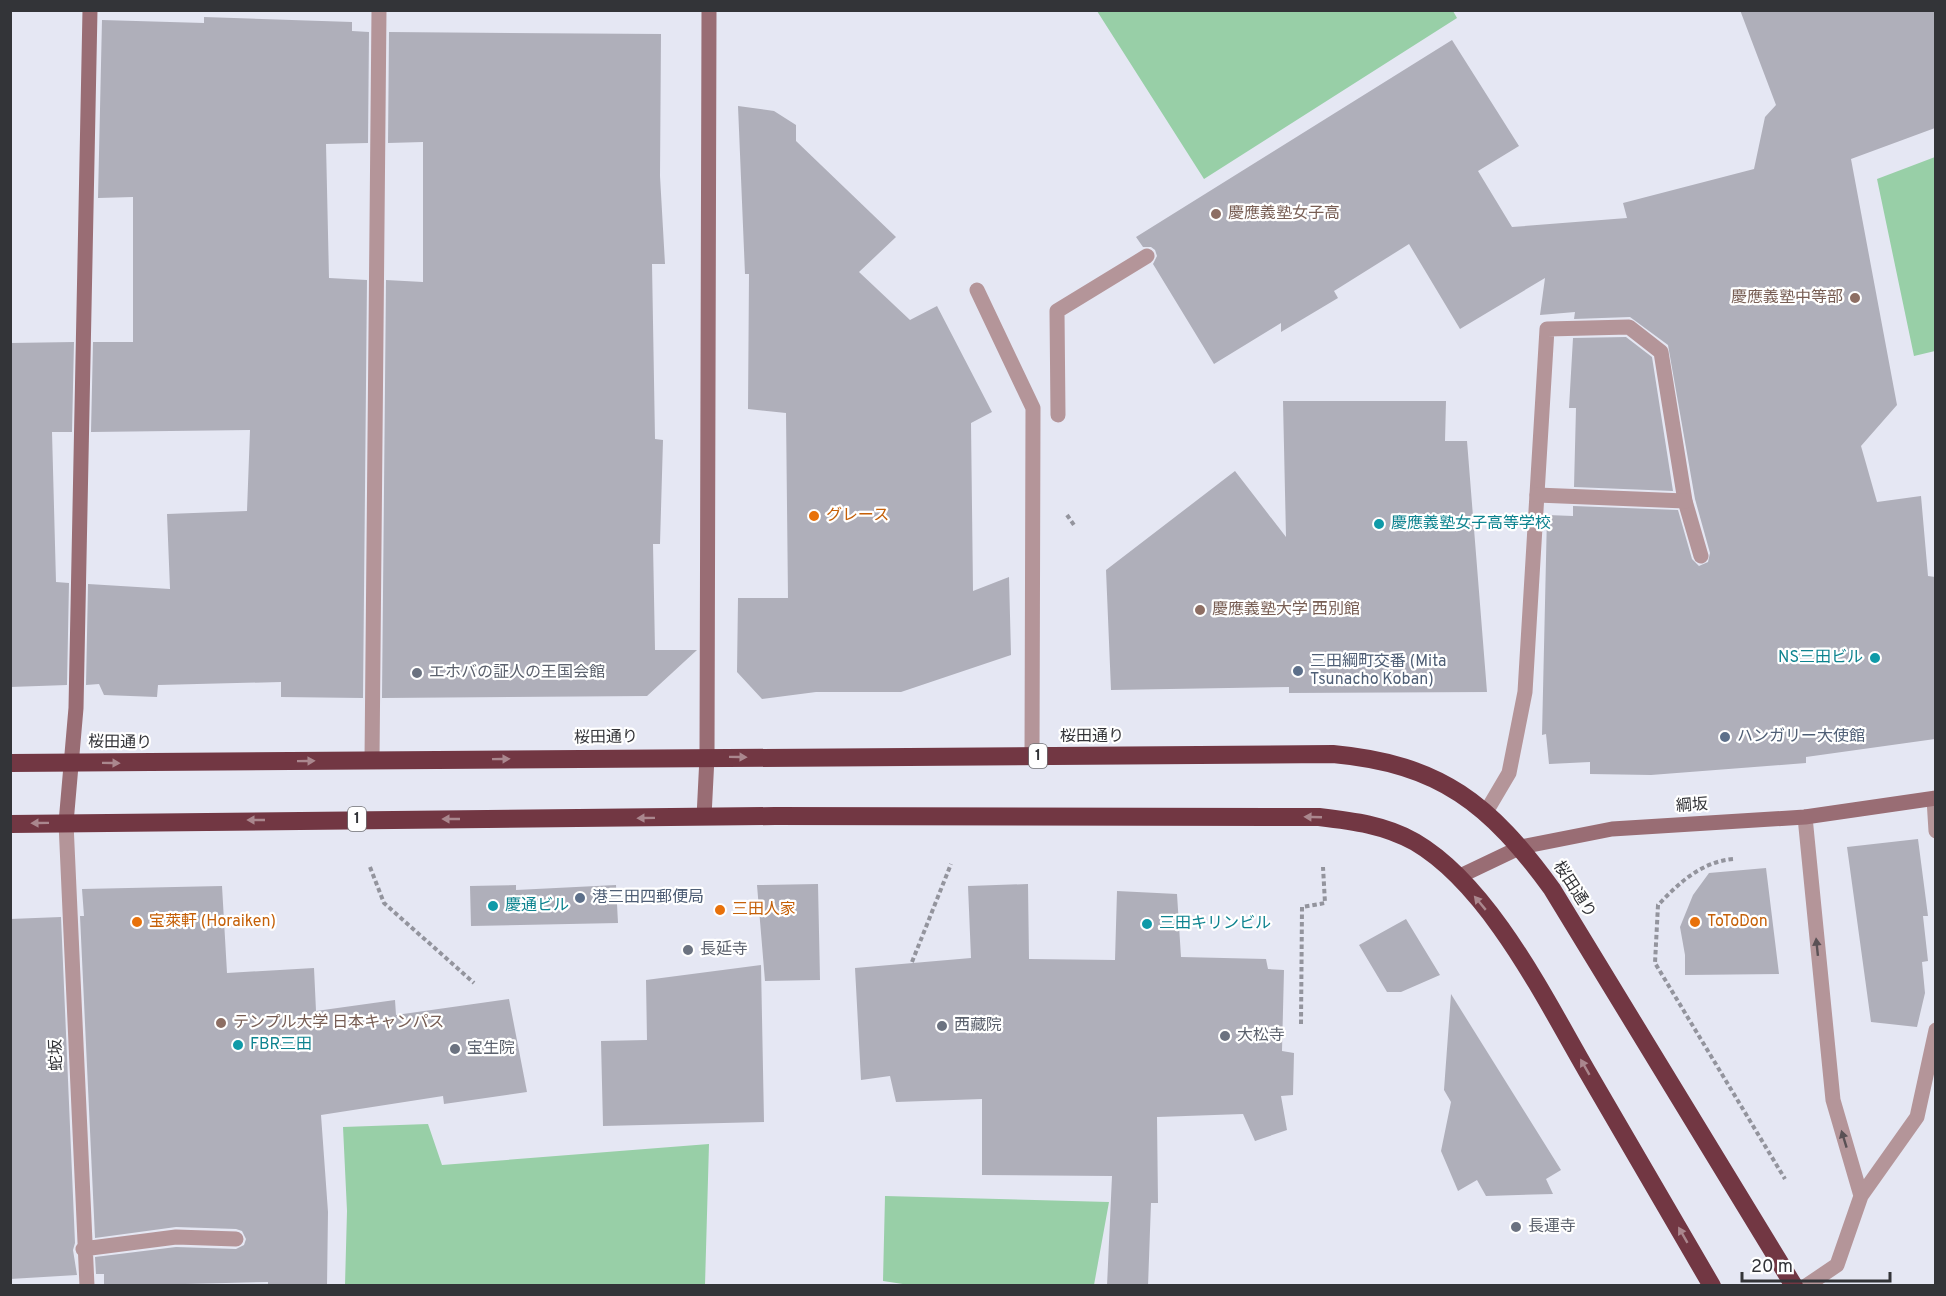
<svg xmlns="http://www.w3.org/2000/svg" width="1946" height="1296" font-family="Overpass,'Noto Sans JP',sans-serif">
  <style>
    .green { fill: #98cfa7 }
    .building { fill: #afafba }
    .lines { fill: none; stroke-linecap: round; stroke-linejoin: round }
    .path { stroke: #93949d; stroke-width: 4; stroke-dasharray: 4.5 3; stroke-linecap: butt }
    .lane { stroke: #b49599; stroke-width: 15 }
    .street { stroke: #b49599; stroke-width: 15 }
    .secondary { stroke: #996d74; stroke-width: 15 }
    .highway { stroke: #723743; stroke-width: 18 }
    .oneway { fill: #aa878e }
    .oneway2 { fill: #5a5155 }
    .education-dot { fill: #8d6e63; stroke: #fff; stroke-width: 2 }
    .food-dot { fill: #e8710a; stroke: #fff; stroke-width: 2 }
    .culture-dot { fill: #0f9aa8; stroke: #fff; stroke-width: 2 }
    .service-dot { fill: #5c6f8a; stroke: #fff; stroke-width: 2 }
    .worship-dot { fill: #6b7280; stroke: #fff; stroke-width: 2 }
    .labels { text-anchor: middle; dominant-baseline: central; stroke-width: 4.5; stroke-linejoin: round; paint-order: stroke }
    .shield { fill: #fff; stroke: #707174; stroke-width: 1.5 }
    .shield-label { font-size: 15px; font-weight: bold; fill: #333438 }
    .education-label { font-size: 16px; fill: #785e54; stroke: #fff; text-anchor: start }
    .food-label { font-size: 16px; fill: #c56008; stroke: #fff; text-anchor: start }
    .culture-label { font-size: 16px; fill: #0d838f; stroke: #fff; text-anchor: start }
    .service-label { font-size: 16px; fill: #4e5e75; stroke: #fff; text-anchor: start }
    .worship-label { font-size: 16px; fill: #5b616d; stroke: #fff; text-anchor: start }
    .street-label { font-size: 16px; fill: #333438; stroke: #fff }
  </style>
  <rect width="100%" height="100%" fill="#e5e7f3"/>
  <path class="green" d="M1453,11L1457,18L1204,179L1097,11Z
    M1935,157V351L1914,356L1877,179Z
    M428,1124L442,1165L709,1144L705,1285H345L347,1211L343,1127Z
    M885,1196L1109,1202L1094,1285L916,1286L883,1281Z"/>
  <path class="building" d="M1740,10H1935V128L1851,159L1897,405L1861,446L1877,502L1921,496L1928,576L1935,577V739L1806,757V763L1651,775L1590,774V762L1549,764L1546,734L1542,735L1547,515L1573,516V506L1678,510L1692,559L1699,566L1708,562L1710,553L1695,499L1668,345L1630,317L1574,319L1575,312L1540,315L1545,278L1460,329L1409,244L1334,291L1338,298L1281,332V323L1214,364L1153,264L1157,256L1155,250L1151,247H1143L1136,237L1452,40L1519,146L1478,171L1512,227L1627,218L1623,203L1754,169L1765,117L1776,105Z
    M204,17L352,22V31L369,32L368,143L326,144L329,278L367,280L363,698L281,697V682L158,685L157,697L104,695L99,684L86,685L88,584L170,589L167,514L247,511L250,430L91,432L93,342H133V197L98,198L102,20L204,23Z
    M389,32L661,34L660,176L665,264H652L655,439L663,440L660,544H653L655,650H697L647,696L382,698L386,280L423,282V142L388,143Z
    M738,106L774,111L796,125V141L896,237L859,272L910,320L937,306L992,412L971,423L973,591L1009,577L1011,655L901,692H816L762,699L737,672L738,598H788L786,413L748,409L749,274H745Z
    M1626,337L1652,357L1673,491L1574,487L1576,408H1569L1573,338Z
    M74,342L72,432H52L56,582L69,583L67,685L10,687V343Z
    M1283,401H1446L1445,441H1467L1487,692L1289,693V687L1111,690L1106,570L1235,471L1286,537Z
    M1918,839L1928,916H1923L1928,961L1922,962L1925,993L1917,1027L1871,1022L1847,847Z
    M1766,868L1779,974L1685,975V955L1680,927L1693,895L1709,873Z
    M818,884L820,980L765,981L757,885Z
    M1028,884L1029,959L1115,960L1117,891L1177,894L1181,957L1266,959L1268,969L1284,970L1282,1051L1294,1053L1293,1095L1281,1096L1287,1130L1255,1141L1243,1114L1157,1117L1158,1203H1151L1148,1286H1107L1112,1176L982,1175V1099L896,1102L890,1076L861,1080L855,968L971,958L968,886Z
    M516,885V890L616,885L618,923L471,926L470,886Z
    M222,886L227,973L314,968L316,1011L395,1000L396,1015L509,999L527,1092L444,1104L443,1096L321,1115L328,1212L327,1286H268V1282L104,1286V1274H96L95,1257L176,1247L236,1249L244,1245L246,1239L242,1231L236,1229L176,1227L95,1238L80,916H84L82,889Z
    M61,917L75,1243L73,1250L77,1275L10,1279V919Z
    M1406,919L1440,975L1401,992H1387L1359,945Z
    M761,965L764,1122L603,1126L601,1041L647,1040L646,980Z
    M1451,994L1561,1170L1546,1179L1553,1194L1486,1196L1477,1180L1458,1191L1441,1151L1451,1102L1444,1090Z"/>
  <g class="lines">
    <path class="path" d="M1067,515L1074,525
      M1733,859C1701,862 1679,883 1658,905L1655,963L1785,1179
      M370,867L384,903L474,983
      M912,962L951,864
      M1301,1024L1302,907L1325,903L1323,867"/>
    <path class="lane" d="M372,760L379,10
      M1486,812L1509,773L1525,692L1547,329L1629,327L1661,352L1685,501L1701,556
      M66,823L87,1286
      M83,1249L176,1237L236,1239"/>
    <path class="street" d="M977,290L1033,408L1032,756
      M1058,415L1057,311L1147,256
      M1537,495L1685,501
      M1934,799L1936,831
      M1805,817L1833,1100L1861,1196
      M1806,1286L1837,1265L1861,1196L1917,1117L1936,1030"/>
    <path class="secondary" d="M704,817L707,757L709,10
      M66,823L76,708L90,10
      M1458,877L1521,847L1612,829L1805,817L1936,798"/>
    <path class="highway" d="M10,763L1333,754C1441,764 1490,804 1552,889L1794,1286
      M10,824L775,816L1319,817C1353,821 1385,825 1415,842C1490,886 1545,999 1588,1073C1630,1144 1671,1215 1712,1286"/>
  </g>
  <defs><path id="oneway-solid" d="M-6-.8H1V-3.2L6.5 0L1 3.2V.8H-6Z" transform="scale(1.5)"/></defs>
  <g class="oneway">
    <use href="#oneway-solid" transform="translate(738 757) rotate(1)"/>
    <use href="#oneway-solid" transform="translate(501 759) rotate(-1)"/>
    <use href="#oneway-solid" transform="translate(306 761) rotate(-1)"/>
    <use href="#oneway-solid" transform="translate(111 763) rotate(1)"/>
    <use href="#oneway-solid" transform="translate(1313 817) rotate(-178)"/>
    <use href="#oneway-solid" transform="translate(646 818) rotate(179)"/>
    <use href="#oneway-solid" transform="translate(451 819) rotate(180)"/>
    <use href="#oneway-solid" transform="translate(256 820) rotate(180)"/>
    <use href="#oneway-solid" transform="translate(40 823) rotate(179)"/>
    <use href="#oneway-solid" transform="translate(1480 903) rotate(-130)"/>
    <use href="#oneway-solid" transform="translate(1585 1067) rotate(-120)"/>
    <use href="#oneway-solid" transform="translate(1683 1235) rotate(-120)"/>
  </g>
  <g class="oneway2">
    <use href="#oneway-solid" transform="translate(1817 947) rotate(-96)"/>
    <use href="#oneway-solid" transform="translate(1844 1139) rotate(-107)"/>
  </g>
  <g class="education-dot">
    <circle cx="1216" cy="214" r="6"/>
    <circle cx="1855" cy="298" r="6"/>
    <circle cx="1200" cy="610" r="6"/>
    <circle cx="221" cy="1023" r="6"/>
  </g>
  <g class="food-dot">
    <circle cx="814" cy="516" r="6"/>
    <circle cx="720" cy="910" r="6"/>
    <circle cx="137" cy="922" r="6"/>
    <circle cx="1695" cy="922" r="6"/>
  </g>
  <g class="culture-dot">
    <circle cx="1379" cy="524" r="6"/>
    <circle cx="1875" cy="658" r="6"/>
    <circle cx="493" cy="906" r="6"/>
    <circle cx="1147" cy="924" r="6"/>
    <circle cx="238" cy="1045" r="6"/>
  </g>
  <g class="service-dot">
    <circle cx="1298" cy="671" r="6"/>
    <circle cx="1725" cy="737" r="6"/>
    <circle cx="580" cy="898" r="6"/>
  </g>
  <g class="worship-dot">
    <circle cx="417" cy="673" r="6"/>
    <circle cx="688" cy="950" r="6"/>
    <circle cx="942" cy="1026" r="6"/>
    <circle cx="1225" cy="1036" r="6"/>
    <circle cx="455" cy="1049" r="6"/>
    <circle cx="1516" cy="1227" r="6"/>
  </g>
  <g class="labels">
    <g class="shield">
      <rect x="1029" y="744" width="18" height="24" rx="4.5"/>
      <rect x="348" y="807" width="18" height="24" rx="4.5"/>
    </g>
    <g class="shield-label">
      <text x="1038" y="756">1</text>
      <text x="357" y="819">1</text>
    </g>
    <g class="education-label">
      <text x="1228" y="214">慶應義塾女子高</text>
      <text x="1843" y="298" text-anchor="end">慶應義塾中等部</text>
      <text x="1212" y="610">慶應義塾大学 西別館</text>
      <text x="233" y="1023">テンプル大学 日本キャンパス</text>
    </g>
    <g class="food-label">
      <text x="826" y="516">グレース</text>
      <text x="732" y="910">三田人家</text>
      <text x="149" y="922">宝萊軒 (Horaiken)</text>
      <text x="1707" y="922">ToToDon</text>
    </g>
    <g class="culture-label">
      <text x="1391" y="524">慶應義塾女子高等学校</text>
      <text x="1863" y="658" text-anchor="end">NS三田ビル</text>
      <text x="505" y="906">慶通ビル</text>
      <text x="1159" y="924">三田キリンビル</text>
      <text x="250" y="1045">FBR三田</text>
    </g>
    <g class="service-label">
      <text x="1310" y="662">三田綱町交番 (Mita<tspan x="1310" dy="18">Tsunacho Koban)</tspan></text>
      <text x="1737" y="737">ハンガリー大使館</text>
      <text x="592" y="898">港三田四郵便局</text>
    </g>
    <g class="worship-label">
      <text x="429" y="673">エホバの証人の王国会館</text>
      <text x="700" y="950">長延寺</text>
      <text x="954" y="1026">西藏院</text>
      <text x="1237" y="1036">大松寺</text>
      <text x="467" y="1049">宝生院</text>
      <text x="1528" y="1227">長運寺</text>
    </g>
    <g class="street-label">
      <text x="1092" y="737">桜田通り</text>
      <text transform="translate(606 738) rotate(-1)">桜田通り</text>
      <text transform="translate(120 743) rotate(1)">桜田通り</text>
      <text transform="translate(1692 806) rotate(-4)">綱坂</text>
      <text transform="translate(1574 890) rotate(57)">桜田通り</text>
      <text transform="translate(57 1055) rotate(-92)">蛇坂</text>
    </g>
  </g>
  <rect width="1946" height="1296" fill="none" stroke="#333438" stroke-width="24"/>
  <path d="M1742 1272v9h148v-9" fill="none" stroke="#333438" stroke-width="3"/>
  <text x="1751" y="1272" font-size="18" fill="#333438" stroke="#ffffff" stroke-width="4.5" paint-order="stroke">20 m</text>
</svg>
